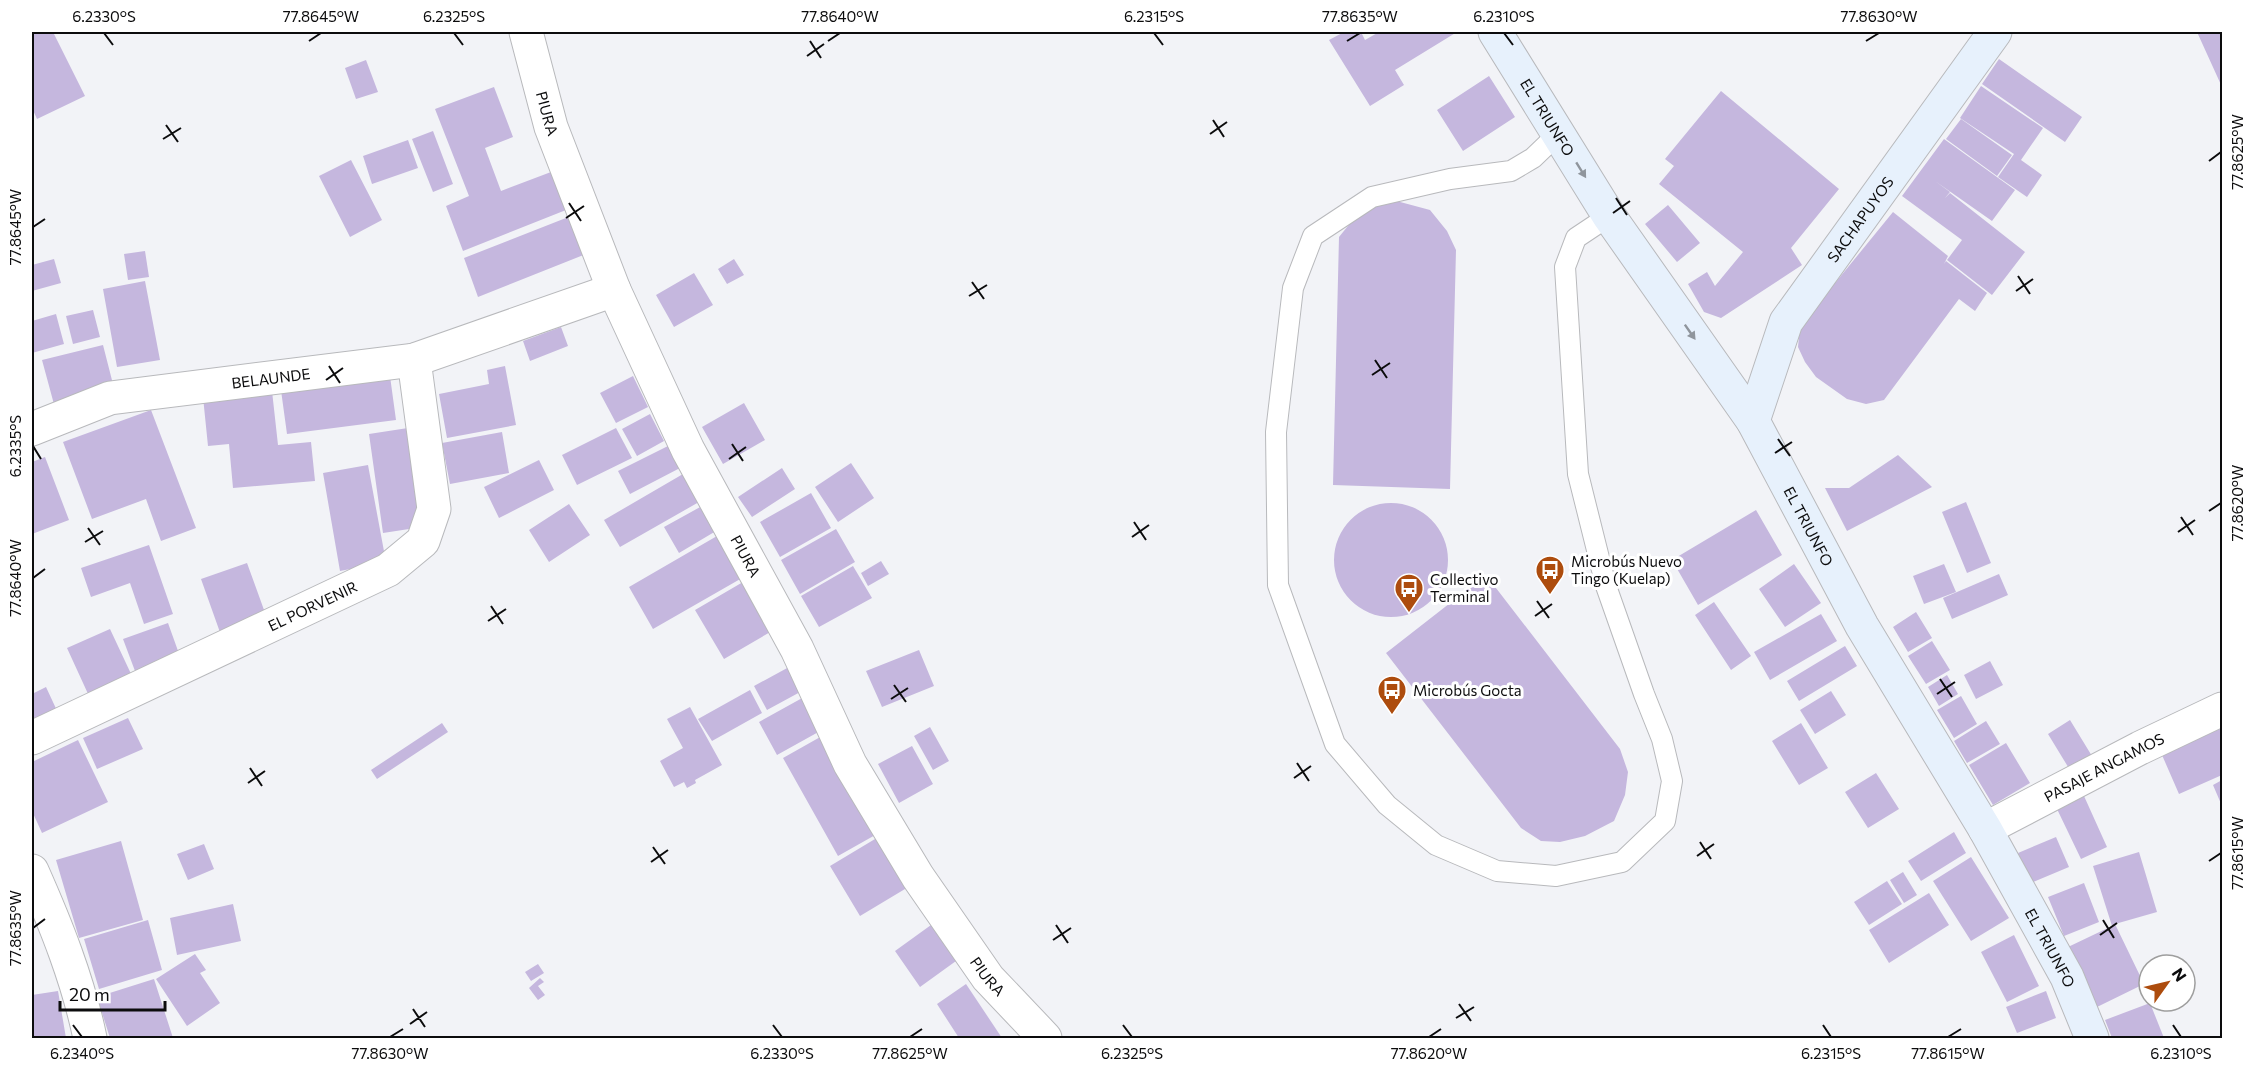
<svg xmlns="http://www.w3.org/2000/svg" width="2254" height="1070" font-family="Commissioner,sans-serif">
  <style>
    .building { fill: #c5b7de }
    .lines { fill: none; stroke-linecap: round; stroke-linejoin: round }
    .service-casing { stroke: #b8b9bc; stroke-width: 22 }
    .minor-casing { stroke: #b8b9bc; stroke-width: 35 }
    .secondary-casing { stroke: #b8b9bc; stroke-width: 35 }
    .service { stroke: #fff; stroke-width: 20 }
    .minor { stroke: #fff; stroke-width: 33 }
    .secondary { stroke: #e7f1fc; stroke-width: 33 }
    .oneway { fill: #8f959c }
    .ticks { fill: none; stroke: #0c0c0d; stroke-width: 2 }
    .labels { text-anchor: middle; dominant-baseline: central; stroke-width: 6; stroke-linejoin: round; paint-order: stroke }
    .street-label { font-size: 15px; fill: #0c0c0d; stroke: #fff }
    .poi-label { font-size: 15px; fill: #0c0c0d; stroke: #fff; text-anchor: start }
    .neatline { fill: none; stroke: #0c0c0d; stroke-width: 2 }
    .ticks-label { font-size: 15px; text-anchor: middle; fill: #0c0c0d }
  </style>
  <rect width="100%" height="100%" fill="#f2f3f7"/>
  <path class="building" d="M32,32H53L85,96L37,119L32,108Z
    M1344,32H1361L1365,40L1379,32H1457L1395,70L1404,85L1370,106L1329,40Z
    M2197,32H2222V87Z
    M1999,59L2082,117L2065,142L1982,84Z
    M366,60L378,92L356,99L345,68Z
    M1489,76L1515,117L1463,151L1437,110Z
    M1981,86L2043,128L2021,160L2042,175L2027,197L1998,177L2014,154L1960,118Z
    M494,87L513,137L485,148L501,191L551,172L566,210L463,251L446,206L469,196L435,109Z
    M1721,91L1839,189L1791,248L1802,265L1721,318L1704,312L1688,284L1707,272L1715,286L1743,252L1659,184L1674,166L1665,159Z
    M1961,119L2012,155L1997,176L1946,139Z
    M433,131L453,184L433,192L412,139Z
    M1944,139L2015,190L1992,221L1935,181L1950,192L1945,198L1950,193L2025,252L1992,295L1947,260L1962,240L1902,196Z
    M408,140L418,168L372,184L363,156Z
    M351,160L382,220L350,237L319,176Z
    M1389,199L1430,210L1447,231L1456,250L1450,489L1333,485L1339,237L1352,221Z
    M1668,205L1700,243L1677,262L1645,224Z
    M1893,212L1948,256L1944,264L1946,261L1987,293L1975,311L1959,299L1884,400L1866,404L1847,399L1816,377L1805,362L1798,347L1800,326Z
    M571,216L586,254L478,297L464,258Z
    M145,251L149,277L128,280L124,254Z
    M54,259L61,283L32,291V265Z
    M734,259L744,275L727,284L718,269Z
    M694,273L713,305L674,327L656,295Z
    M145,281L160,360L117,367L103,289Z
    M93,310L100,337L73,344L66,316Z
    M56,314L64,344L32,353V321Z
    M561,327L568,346L530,361L523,341Z
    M103,345L115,392L55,408L42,360Z
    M505,366L516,425L447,438L439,394L489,384L487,370Z
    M389,369L396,420L287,434L280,383Z
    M633,376L648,407L616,423L600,393Z
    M272,391L278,445L311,442L315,481L233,488L229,444L208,446L203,397Z
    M744,403L765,440L723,464L702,427Z
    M151,410L196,528L161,541L146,499L92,519L63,442Z
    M650,414L664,441L637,456L622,429Z
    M408,428L422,527L383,533L369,434Z
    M616,428L632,458L577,485L562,455Z
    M502,432L509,473L450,484L442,443Z
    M668,446L680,468L630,494L618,471Z
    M1898,455L1932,487L1847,531L1825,488H1849Z
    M45,457L69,520L32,534V462Z
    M539,460L554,490L499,518L484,487Z
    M851,463L874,498L838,522L815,487Z
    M368,465L386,562L340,571L323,473Z
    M782,468L795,489L752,517L738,497Z
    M683,474L699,502L620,547L604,520Z
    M811,493L831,528L780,557L760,522Z
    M1966,502L1991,563L1967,573L1942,512Z
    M1334 560a57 57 0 1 1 114 0a57 57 0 1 1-114 0Z
    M569,504L590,535L549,562L529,530Z
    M702,506L716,531L679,553L664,527Z
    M1756,510L1782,555L1698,605L1672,560Z
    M836,529L855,562L800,594L781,560Z
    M717,536L742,578L653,629L629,587Z
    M149,545L173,614L144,624L130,583L91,597L81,568Z
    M881,561L889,574L868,586L861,573Z
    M247,563L268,621L222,638L201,579Z
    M1794,564L1821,603L1785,627L1759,589Z
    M1944,564L1956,592L1924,604L1913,576Z
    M853,566L872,598L819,627L801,596Z
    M1999,574L2008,595L1952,619L1943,598Z
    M1486,575L1620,749L1628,772L1625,795L1614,821L1585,836L1560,842L1541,841L1521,828L1386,653Z
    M743,582L772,631L724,659L695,610Z
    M1714,602L1751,656L1731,670L1695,615Z
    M1916,612L1932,638L1908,652L1893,627Z
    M1821,614L1837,641L1770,680L1754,652Z
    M168,623L182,662L138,679L123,639Z
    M110,629L132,676L89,696L67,648Z
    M1932,641L1950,670L1926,684L1908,656Z
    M1845,646L1857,666L1799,701L1787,681Z
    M919,650L934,686L882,707L866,671Z
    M1990,661L2003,685L1976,699L1964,675Z
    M789,667L802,691L767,710L754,686Z
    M1947,675L1958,694L1939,706L1928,687Z
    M46,687L59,715L36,726L32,718V694Z
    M750,690L762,713L712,741L698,719Z
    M1831,691L1846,715L1815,734L1800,710Z
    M1961,696L1977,724L1954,738L1937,710Z
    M804,697L822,730L777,755L759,722Z
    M690,707L722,765L695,780L696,783L687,788L684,782L674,787L660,761L683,748L667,719Z
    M128,718L143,749L97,769L83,738Z
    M2070,720L2095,761L2073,775L2048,734Z
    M1986,721L2000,744L1967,763L1954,741Z
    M442,723L448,732L377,779L371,770Z
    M1801,723L1828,768L1799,785L1772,741Z
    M930,727L949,761L933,770L914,736Z
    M2222,728V775L2179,794L2162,755Z
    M822,736L877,834L838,856L783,758Z
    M78,740L108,802L42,833L32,811V762Z
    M2006,743L2030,783L1993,805L1969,765Z
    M912,746L933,784L899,803L878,764Z
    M1876,773L1899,809L1868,828L1845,792Z
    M2222,780V806L2213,785Z
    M2084,796L2107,847L2081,859L2057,809Z
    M1954,832L1966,853L1921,881L1908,861Z
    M880,836L910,886L860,916L830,866Z
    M2056,837L2069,867L2031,883L2018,853Z
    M121,841L143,920L79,938L56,860Z
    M204,844L214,869L188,880L177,854Z
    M2139,852L2157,912L2115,924L2144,984L2097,1007L2068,947L2112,926L2093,866Z
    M1971,857L2009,918L1971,941L1933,881Z
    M1903,872L1917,895L1904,903L1890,880Z
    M1887,881L1902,904L1869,925L1854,902Z
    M2084,883L2099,922L2064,936L2048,897Z
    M1929,893L1949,925L1889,963L1869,930Z
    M233,904L241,941L177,955L170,918Z
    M148,920L162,970L99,989L84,939Z
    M931,925L956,961L920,987L895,951Z
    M2014,935L2039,986L2007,1002L1981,952Z
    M195,954L206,970L200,973L220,1003L187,1026L156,979Z
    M538,964L544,973L531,981L525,972Z
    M540,978L544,982L538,986L545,995L538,1000L529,988Z
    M154,979L173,1038H110L97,997Z
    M966,984L1002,1038H959L937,1004Z
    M58,991L66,1038H32V995Z
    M2046,991L2056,1018L2017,1033L2006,1007Z
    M2150,1003L2164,1038H2112L2105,1020Z"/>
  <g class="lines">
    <g class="service-casing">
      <path id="service" d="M1558,134L1533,158L1511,171L1450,179L1372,197L1313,236L1293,288L1276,432L1278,585L1335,744L1387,805L1436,845L1497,871L1556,876L1622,862L1665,821L1672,781L1662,739L1644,694L1606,586L1578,474L1565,267L1576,238L1609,216"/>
    </g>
    <g class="minor-casing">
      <g id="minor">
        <path id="s1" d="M526,32L551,127L614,290L688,450L797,649L850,764L918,877L988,978L1045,1038"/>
        <path id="s2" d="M32,429L110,398L414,360L614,290"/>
        <path id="s3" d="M32,738L388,570L423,541L434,509L414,360"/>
        <path id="s4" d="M1985,829L2140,748L2222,709"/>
        <path d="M32,871C56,925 78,980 90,1038"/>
      </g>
    </g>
    <g class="secondary-casing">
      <g id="secondary">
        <path id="s5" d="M1495,32L1609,216L1753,421L1862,626L1985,829L2067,977L2092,1038"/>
        <path id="s6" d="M1753,421L1786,322L1995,32"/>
      </g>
    </g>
    <use href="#service" class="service"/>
    <use href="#minor" class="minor"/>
    <use href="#secondary" class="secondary"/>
  </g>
  <defs><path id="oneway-solid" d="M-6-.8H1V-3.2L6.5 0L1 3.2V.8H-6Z" transform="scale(1.5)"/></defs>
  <g class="oneway">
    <use href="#oneway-solid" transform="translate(1581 170) rotate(58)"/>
    <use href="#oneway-solid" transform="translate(1690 332) rotate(55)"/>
  </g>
  <path class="ticks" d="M104,33L113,45M454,33L463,45M1154,33L1163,45M1504,33L1513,45M309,41L321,33M810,41L821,58M828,41L840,33M1347,41L1360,33M1866,41L1879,33M807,56L824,44M1213,120L1224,137M166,125L178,142M1210,134L1227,122M163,139L181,128M2209,161L2221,152M1616,198L1627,215M569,203L581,221M1613,213L1630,201M566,218L584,206M33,227L45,219M2018,276L2030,294M972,282L984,299M2016,291L2033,279M969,296L987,285M1375,360L1387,378M329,366L340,383M1372,375L1390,363M326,380L343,368M1778,439L1790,456M732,444L743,461M33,446L41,459M1775,453L1792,442M729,459L746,447M2209,511L2221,503M2181,517L2193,535M1134,522L1146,540M88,528L100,545M2178,532L2195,520M1132,537L1149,525M85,542L103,531M33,578L45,569M1537,601L1549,618M491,606L503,624M1535,616L1552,604M488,621L506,609M1940,679L1952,697M894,685L906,702M1937,694L1955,682M891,699L908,688M1297,763L1309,781M250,768L262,786M1294,778L1311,766M248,783L265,771M1700,842L1711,859M653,847L665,864M1697,856L1714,844M2209,861L2221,853M651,862L668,850M2103,920L2114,938M1056,925L1068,943M33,928L45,919M2100,935L2117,923M1053,940L1071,928M1459,1004L1471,1021M413,1009L425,1027M1456,1018L1474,1007M410,1024L427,1012M73,1025L82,1037M773,1025L782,1037M1123,1025L1132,1037M1823,1025L1831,1037M2173,1025L2181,1037M390,1037L403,1029M910,1037L922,1029M1429,1037L1441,1029M1948,1037L1961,1029"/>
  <defs>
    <g id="bus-pin" transform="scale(1.5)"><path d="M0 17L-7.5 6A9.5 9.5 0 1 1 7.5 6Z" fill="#ad4c0d" stroke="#fff"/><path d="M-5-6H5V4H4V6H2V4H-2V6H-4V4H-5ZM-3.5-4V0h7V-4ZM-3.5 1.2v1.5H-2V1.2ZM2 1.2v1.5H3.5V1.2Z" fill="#fff"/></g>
  </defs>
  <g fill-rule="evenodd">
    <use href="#bus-pin" x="1550" y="570"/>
    <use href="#bus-pin" x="1409" y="588"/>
    <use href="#bus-pin" x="1392" y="690"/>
  </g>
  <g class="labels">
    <g class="street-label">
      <text stroke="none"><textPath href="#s1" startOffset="84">PIURA</textPath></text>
      <text stroke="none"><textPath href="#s5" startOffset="100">EL TRIUNFO</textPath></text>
      <text stroke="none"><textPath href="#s6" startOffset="231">SACHAPUYOS</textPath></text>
      <text stroke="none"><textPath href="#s2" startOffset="246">BELAUNDE</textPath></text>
      <text stroke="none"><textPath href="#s5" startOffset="586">EL TRIUNFO</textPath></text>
      <text stroke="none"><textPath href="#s1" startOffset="570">PIURA</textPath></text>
      <text stroke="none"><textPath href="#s3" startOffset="310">EL PORVENIR</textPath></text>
      <text stroke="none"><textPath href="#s4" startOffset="134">PASAJE ANGAMOS</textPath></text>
      <text stroke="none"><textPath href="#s5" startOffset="1072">EL TRIUNFO</textPath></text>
      <text stroke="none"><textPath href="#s1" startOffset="1056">PIURA</textPath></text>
    </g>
    <g class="poi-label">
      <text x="1571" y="561">Microbús Nuevo<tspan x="1571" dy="17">Tingo (Kuelap)</tspan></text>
      <text x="1430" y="579">Collectivo<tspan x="1430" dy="17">Terminal</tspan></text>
      <text x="1413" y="690">Microbús Gocta</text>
    </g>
  </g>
  <rect width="2254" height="1070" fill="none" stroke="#ffffff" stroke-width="66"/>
  <g transform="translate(2167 983) rotate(56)"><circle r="28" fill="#ffffff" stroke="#9e9e9e" stroke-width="1.5"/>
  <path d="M0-4.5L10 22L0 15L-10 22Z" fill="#ad4c0d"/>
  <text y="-9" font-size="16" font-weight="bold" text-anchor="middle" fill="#0c0c0d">N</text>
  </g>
  <path d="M60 1001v9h105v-9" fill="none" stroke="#0c0c0d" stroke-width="3"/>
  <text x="69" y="1001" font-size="18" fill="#0c0c0d" stroke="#ffffff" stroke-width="4.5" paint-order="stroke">20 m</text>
  <rect x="33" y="33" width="2188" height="1004" class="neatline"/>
  <g class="ticks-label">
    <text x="104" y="22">6.2330°S</text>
    <text x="321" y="22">77.8645°W</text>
    <text x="454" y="22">6.2325°S</text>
    <text x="840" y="22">77.8640°W</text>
    <text x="1154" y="22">6.2315°S</text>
    <text x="1360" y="22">77.8635°W</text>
    <text x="1504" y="22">6.2310°S</text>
    <text x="1879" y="22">77.8630°W</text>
    <text transform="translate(2238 152) rotate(-90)" y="5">77.8625°W</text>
    <text transform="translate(16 227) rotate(-90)" y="5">77.8645°W</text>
    <text transform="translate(16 446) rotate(-90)" y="5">6.2335°S</text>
    <text transform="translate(2238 503) rotate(-90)" y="5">77.8620°W</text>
    <text transform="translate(16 578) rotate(-90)" y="5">77.8640°W</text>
    <text transform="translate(2238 853) rotate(-90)" y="5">77.8615°W</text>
    <text transform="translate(16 928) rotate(-90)" y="5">77.8635°W</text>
    <text x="82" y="1059">6.2340°S</text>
    <text x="390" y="1059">77.8630°W</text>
    <text x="782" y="1059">6.2330°S</text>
    <text x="910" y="1059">77.8625°W</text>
    <text x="1132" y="1059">6.2325°S</text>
    <text x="1429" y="1059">77.8620°W</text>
    <text x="1831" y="1059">6.2315°S</text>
    <text x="1948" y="1059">77.8615°W</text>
    <text x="2181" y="1059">6.2310°S</text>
  </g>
</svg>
